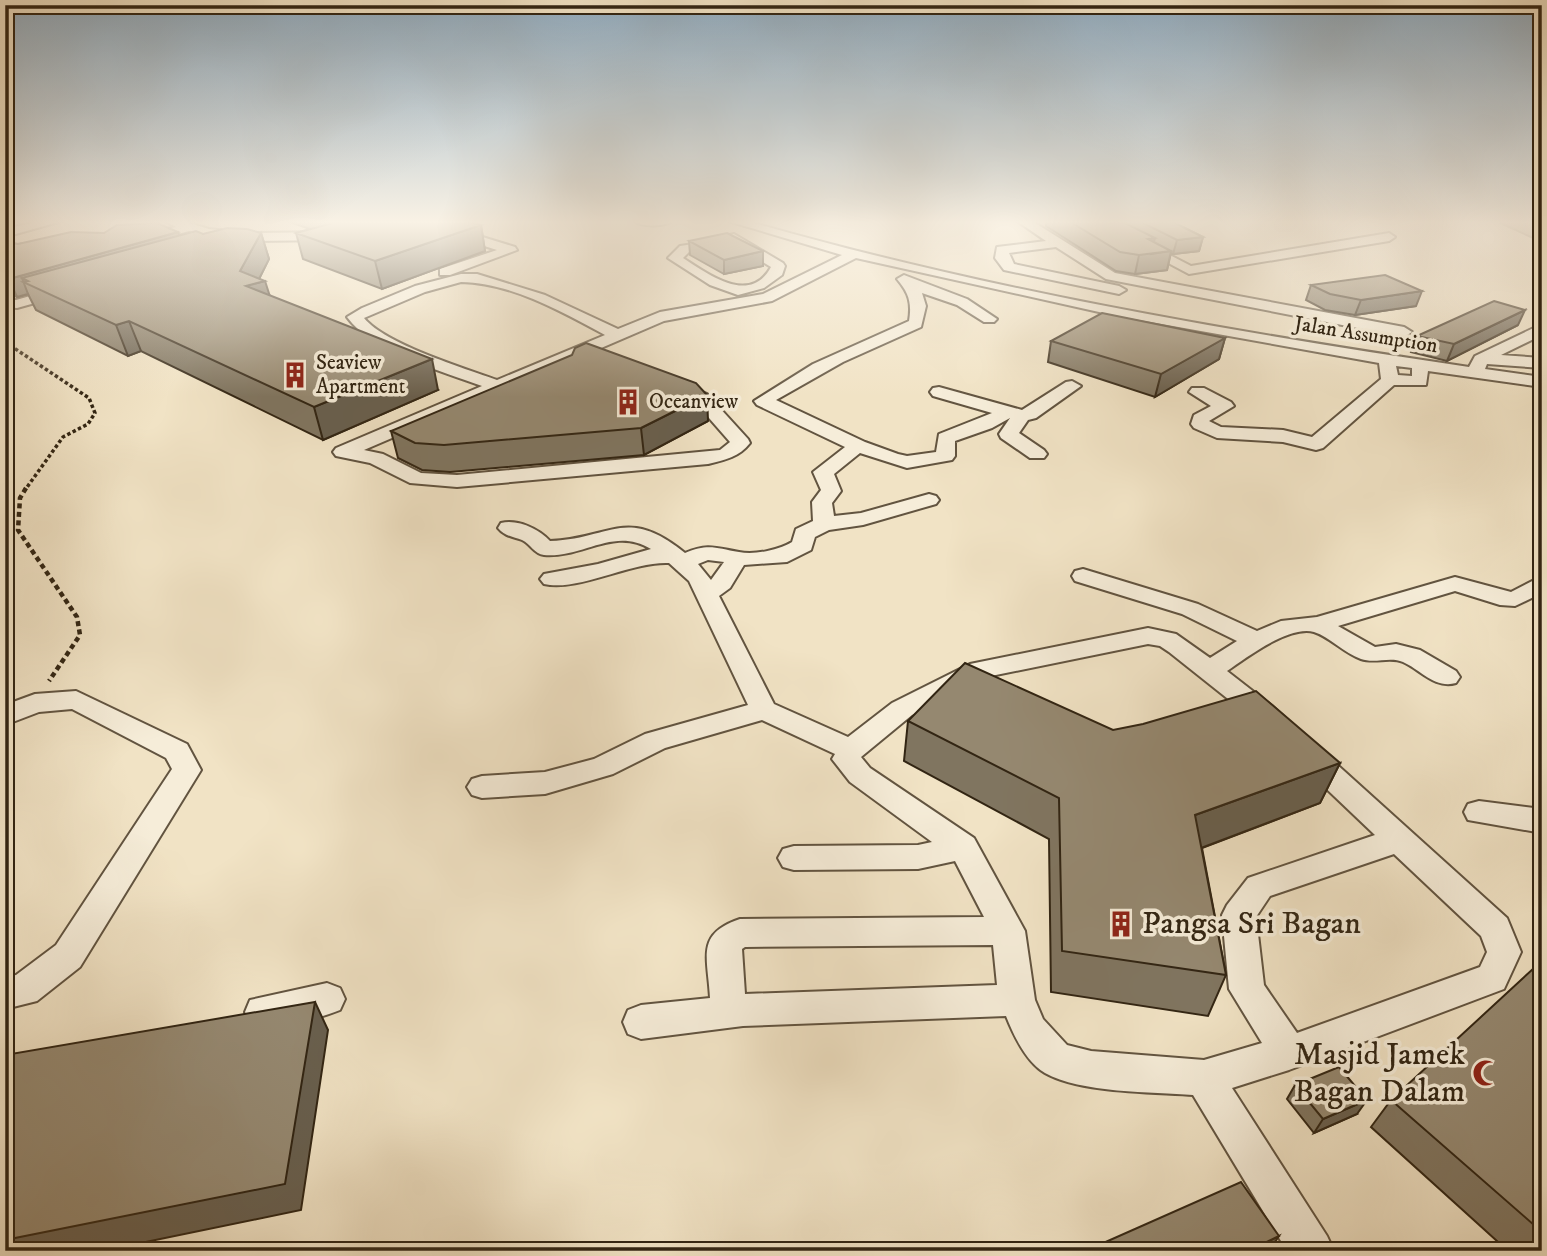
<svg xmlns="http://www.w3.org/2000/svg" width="1547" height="1256" font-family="'IM FELL DW Pica',serif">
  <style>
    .water { fill: #b0a288; stroke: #7e7059; stroke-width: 2 }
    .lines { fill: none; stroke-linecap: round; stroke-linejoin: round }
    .minor-casing { stroke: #625440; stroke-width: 4 }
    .path-far1 { stroke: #322513; stroke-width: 3.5; stroke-dasharray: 3.5 2.5; stroke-linecap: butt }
    .path { stroke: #322513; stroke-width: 4.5; stroke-dasharray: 5 3.5; stroke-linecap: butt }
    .minor { fill: #f6edd9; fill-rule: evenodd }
    .wall { fill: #807560; stroke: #322513; stroke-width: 2 }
    .shaded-wall { fill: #685f4e; stroke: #322513; stroke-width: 2 }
    .building { fill: #958870; stroke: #322513; stroke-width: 2 }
    .labels { text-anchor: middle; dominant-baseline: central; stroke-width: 7; stroke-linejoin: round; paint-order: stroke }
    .far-street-label { font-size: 21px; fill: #322513; stroke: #f6edd9 }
    .far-poi-label { font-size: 21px; fill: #322513; stroke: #f6edd9; text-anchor: start }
    .near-poi-label { font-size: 32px; fill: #322513; stroke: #f6edd9; text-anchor: start }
  </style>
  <rect width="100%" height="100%" fill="#f1e3c5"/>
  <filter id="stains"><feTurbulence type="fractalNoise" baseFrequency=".00286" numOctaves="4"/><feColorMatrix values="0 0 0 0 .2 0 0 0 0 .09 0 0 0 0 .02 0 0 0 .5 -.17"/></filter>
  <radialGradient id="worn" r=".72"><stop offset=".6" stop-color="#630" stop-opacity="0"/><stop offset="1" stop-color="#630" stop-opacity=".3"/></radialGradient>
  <path class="water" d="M1496,221H1542V242Z"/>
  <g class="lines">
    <g class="minor-casing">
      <path id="minor" d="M40,221H62L5,237V229Z
        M165,221H183L209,229L248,233L329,232L335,236L329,240L248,241L189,231L178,234L191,242L185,246L161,236V230L176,227Z
        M634,221H672C664,227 642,227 634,221Z
        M728,221H747C982,289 1227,331 1469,367L1475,356L1542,324V335L1501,355L1542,358V368L1487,364L1485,369L1542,377V387L1428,371L1426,385H1394L1323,448L1316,450L1283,442L1217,438L1194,428L1191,424L1194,415L1211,406L1189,392L1192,388H1204L1231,402L1234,406L1209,421L1221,427L1283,430L1312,437L1381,379L1379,363L1117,316L856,258L772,301L664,321L364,450L383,454L421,473L457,475L720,450L730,442L695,402L671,388L680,383L707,394L748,439L750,443C739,457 725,460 708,464L457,487L410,483L370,463L336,456L333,452L336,448L482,386C442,371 373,353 347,317L362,308L415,286L461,274H477L545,295L618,329L660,312L763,294L842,255ZM461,282C511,283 561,311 605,335L497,380C464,368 385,344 364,318L425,292ZM1396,366L1412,368V376L1398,375Z
        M1017,221H1032L1115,273L1404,327L1412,332L1404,337L1106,279L1056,247L1009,253L1014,264L1119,286L1126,290L1119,294L1004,270L995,258L997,247L1046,241Z
        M1089,221H1104L1191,266L1389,233L1395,237L1389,241L1189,274Z
        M463,231L515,247L517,250L450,275H440V269L497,250L459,238V232Z
        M734,234L783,263L785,266L782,275L764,288L738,295L710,285L668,258L680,246L727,239V245L689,252L683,258C708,274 750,306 771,267L729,241V235Z
        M904,275L967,299L997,319L994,322H984L957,305L922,293L926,306L921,327L843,362L776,400L865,442L898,454L907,456L936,452L939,434L992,413L933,396L930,392L933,388L939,387L1022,410L1066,382L1072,381L1081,386L1036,418L1028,420L1019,433L1044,450L1047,454L1044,458H1030L1001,438L999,434L1010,418L992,428L955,441V456L952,460L907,468L860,453L834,474L841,491L832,503L834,516L861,513L929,494L936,496L939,500L936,504L863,525L829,530L815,537L811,550L787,562L744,565L730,588L719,596L774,704L848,737L892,703L970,664L1148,628L1176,634L1210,658L1237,641L1182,614L1075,581L1072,576L1075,571L1083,569L1198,604L1257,631L1281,621L1317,617L1455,577L1511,592L1542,576V593L1515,606L1500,605L1455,591L1338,626L1375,647L1396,644L1420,650L1456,671L1460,677L1456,683C1435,689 1421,670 1403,662C1390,656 1375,664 1361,659C1344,653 1330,637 1314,632C1289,625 1246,658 1227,671L1272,706L1507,918L1521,952L1504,989L1289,1070L1232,1088L1327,1236L1334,1251H1287L1193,1095C1153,1092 1080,1093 1045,1073C1026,1062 1014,1036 1006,1016L743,1026L641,1039L628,1034L623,1022L628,1010L641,1005L710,998C708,957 695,934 740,919L984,917L955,861L918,869L794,870L783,867L778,858L783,849L794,846L918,845L932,842L850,782L832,759L835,754L762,720L665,748L613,774L545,794L482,798L472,795L467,787L472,779L482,776L545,772L594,759L645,734L748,705L689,581L669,563C632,561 578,592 544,584L540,579L544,574L598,564L651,549C614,526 584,558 544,555C534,554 531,544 522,540C514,537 504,536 498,528L501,523C518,519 539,529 550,541C611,539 626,505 685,553C708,543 716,548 739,552C755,555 779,550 792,542L796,529L813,521L812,502L821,490L813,472L845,447L757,405L754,401L813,364L909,321C912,303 909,293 897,279ZM708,560L724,562L711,580L698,564ZM1148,644L1160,646L1169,652L1252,718L1375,835L1248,878L1227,905L1222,915L1229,989L1262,1043L1204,1060L1091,1051L1067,1045L1043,1019L1035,1000L1025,931L974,838L870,768L861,757L912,715L986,677ZM1394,854L1481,936L1487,952L1480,967L1297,1033L1264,985L1256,917L1270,896ZM993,945L997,985L745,994L742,949L745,947Z
        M62,287L67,288L69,291L67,294L17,308L5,307V299L16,300Z
        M76,691L187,744L201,770L80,967L37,1001L5,1009V977L16,975L56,945L172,769L166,758L72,709L39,712L5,725V705L35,694Z
        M1479,801L1542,809V833L1468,820L1464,812L1468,804Z
        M327,983L340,988L345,999L340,1010C317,1019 272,1032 250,1024L245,1012L250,1000Z"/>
    </g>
    <path class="path-far1" d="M5,342L89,398L95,413L88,424L63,437L25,490"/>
    <path class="path" d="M26,488L20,498L18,530L77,617L80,635L49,681"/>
    <use href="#minor" class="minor"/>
  </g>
  <path class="wall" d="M287,221H463L481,225L485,251L382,289L303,259L296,233L310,229Z
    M1046,221H1171L1203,237L1199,251L1173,254L1171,253L1167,270L1135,274L1116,271L1046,226Z
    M178,232L179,235L261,233L269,259L259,279L270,296L438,390L323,440L141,351L128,356L36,310L28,294L17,297L5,291V242L18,244L104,233Z
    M689,241L763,251V266L724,274L690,255Z
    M1311,285L1416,306L1355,315L1325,310L1306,300Z
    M1518,325L1447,361L1411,352L1417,336Z
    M1225,338L1219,359L1155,397L1048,362L1051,341Z
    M708,421L644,455L450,472L422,470L398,458L391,431Z
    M908,721L1113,730L1340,763L1320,803L1202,848L1226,975L1208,1016L1051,992L1049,839L904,761Z
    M1542,974V1251H1508L1371,1127L1391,1100Z
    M1295,1085L1357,1114L1314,1133L1287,1099Z
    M1101,1244L1269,1251H1098Z"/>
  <path class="shaded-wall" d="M325,221H338L328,230Z
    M481,225L485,251L382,289L375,261Z
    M178,232L184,249L28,281L22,278L28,294L17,297L9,279Z
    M261,233L269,259L257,283L265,281L274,309L255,315L240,271Z
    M1203,237L1199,251L1173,254L1177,240Z
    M1155,238L1151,254L1171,251L1167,270L1135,274L1139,255L1148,239Z
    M763,251V266L724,274V260Z
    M1422,291L1416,306L1355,315L1361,300Z
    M1525,310L1518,325L1447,361L1454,344Z
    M129,321L141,351L128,356L116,325Z
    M1225,338L1219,359L1155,397L1161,374Z
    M432,359L438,390L323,440L314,407Z
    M707,395L708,421L644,455L641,428Z
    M1340,763L1320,803L1180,856L1195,815Z
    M315,1002L328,1030L301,1210L102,1251H5V1240Z
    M1367,1100L1357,1114L1314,1133L1323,1119Z
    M1279,1236L1269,1251H1248Z"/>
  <path class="building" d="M340,221H463L481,225L375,261L296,233Z
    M1069,221H1121L1155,238L1148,239L1171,251L1139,255L1120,252Z
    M1139,221H1171L1203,237L1177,240Z
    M157,223L178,232L9,279L5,277V242L18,244L71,232L104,233L117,225Z
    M227,228L247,229L261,233L240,271L265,281L246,286L432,359L314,407L129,321L116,325L23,282L28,281L22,278L196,231L203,234Z
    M727,233L763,251L724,260L689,241Z
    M1385,275L1422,291L1361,300L1330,294L1311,285Z
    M1494,301L1525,310L1454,344L1417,336Z
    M1102,313L1225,338L1161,374L1051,341Z
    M586,343L696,383L707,395L641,428L444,445L415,443L391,431L572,355L575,348Z
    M965,663L1113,730L1143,724L1256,691L1340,763L1195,815L1226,975L1062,951L1059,798L908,721Z
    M1534,968L1542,974V1232L1391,1100Z
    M315,1002L285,1184L5,1240V1055Z
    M1339,1067L1367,1100L1323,1119L1295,1085Z
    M1241,1182L1279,1236L1248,1251H1105L1101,1244Z"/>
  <linearGradient id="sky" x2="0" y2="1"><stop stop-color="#91adc2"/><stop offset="0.56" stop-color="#f9f2e5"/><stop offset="1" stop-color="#f9f2e5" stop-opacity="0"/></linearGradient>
  <rect width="1547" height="397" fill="url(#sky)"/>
  <defs>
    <g id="building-bare" transform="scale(2.1)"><path d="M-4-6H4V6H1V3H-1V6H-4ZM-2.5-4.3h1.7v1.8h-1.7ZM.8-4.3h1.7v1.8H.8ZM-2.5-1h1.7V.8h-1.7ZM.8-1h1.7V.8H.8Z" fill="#8f2418" stroke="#f6edd9" stroke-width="2.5" paint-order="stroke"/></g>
    <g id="mosque-bare" transform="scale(2.1)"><path d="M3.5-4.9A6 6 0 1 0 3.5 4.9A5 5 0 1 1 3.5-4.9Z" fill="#8f2418" stroke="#f6edd9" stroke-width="2.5" paint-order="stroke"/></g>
  </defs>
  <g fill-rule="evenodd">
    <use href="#building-bare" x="295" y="375"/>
    <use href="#building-bare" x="628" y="402"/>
    <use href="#building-bare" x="1121" y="924"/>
    <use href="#mosque-bare" x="1486" y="1073"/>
  </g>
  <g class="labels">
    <g class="far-street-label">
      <text transform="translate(1366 335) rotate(9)">Jalan Assumption</text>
    </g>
    <g class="far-poi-label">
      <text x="316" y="363">Seaview<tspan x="316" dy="24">Apartment</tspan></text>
      <text x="649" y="402">Oceanview</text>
    </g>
    <g class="near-poi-label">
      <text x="1142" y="924">Pangsa Sri Bagan</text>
      <text x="1465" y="1055" text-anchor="end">Masjid Jamek<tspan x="1465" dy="37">Bagan Dalam</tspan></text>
    </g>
  </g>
  <rect width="1547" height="1256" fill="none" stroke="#f1e3c5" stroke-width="28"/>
  <rect x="7" y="7" width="1533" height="1242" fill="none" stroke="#322513" stroke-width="3.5"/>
  <rect x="14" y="14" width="1519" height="1228" fill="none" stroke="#322513" stroke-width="2"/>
  <rect width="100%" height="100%" filter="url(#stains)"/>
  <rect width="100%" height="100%" fill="url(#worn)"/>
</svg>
